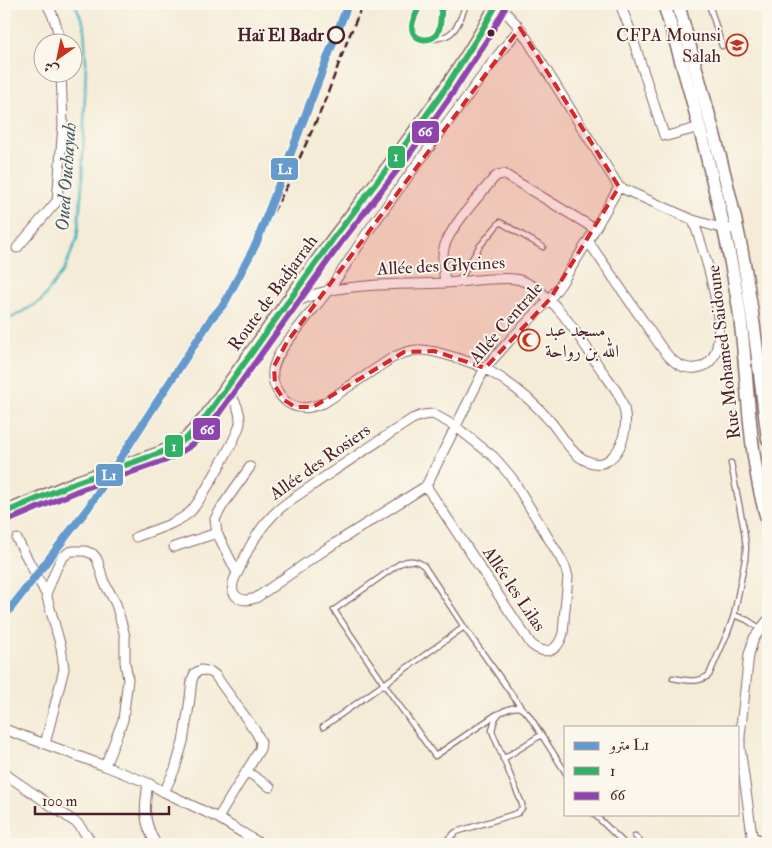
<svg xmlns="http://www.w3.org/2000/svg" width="772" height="848" font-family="'IM FELL Double Pica',Amiri,serif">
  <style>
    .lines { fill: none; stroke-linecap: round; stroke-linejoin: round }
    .stream { stroke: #42b0be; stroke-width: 2.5 }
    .service-casing { stroke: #866767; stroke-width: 7 }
    .minor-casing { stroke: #866767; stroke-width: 11 }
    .secondary-casing { stroke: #866767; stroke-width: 15 }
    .service { stroke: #fff; stroke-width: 4.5 }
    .minor { stroke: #fff; stroke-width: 9 }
    .secondary { stroke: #fff; stroke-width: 12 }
    .rail { stroke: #4a1f2b; stroke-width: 2.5; stroke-dasharray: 8 4; stroke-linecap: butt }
    .bus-1-casing { stroke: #fbf7ec; stroke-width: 10 }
    .bus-2-casing { stroke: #fbf7ec; stroke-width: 10 }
    .bus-1 { stroke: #30b165; stroke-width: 6 }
    .bus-2 { stroke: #8e44ad; stroke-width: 6 }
    .metro-1-casing { stroke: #fbf7ec; stroke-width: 11 }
    .metro-1 { stroke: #659acd; stroke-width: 8 }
    .marked { fill: #d62828; fill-opacity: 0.2; stroke: #d62828; stroke-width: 4; stroke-dasharray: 10 6; stroke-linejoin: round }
    .bus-dot { fill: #4a1f2b; stroke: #fbf7ec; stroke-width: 2 }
    .stop-dot { fill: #fbf7ec; stroke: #4a1f2b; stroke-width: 2.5 }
    .labels { text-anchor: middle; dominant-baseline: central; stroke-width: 4; stroke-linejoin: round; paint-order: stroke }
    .stop-label { font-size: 18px; font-weight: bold; fill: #4a1f2b; stroke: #fbf7ec; text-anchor: end }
    .poi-label { font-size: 18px; fill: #4a1f2b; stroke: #fbf7ec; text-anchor: end }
    .street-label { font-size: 18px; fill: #4a1f2b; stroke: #fbf7ec }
    .water-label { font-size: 19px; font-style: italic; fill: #475966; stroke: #fbf7ec }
    .line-badge { stroke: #fbf7ec; stroke-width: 2 }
    .badge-label { font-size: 14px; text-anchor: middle; font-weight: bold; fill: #fff }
  </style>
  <rect width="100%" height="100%" fill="#fbf7ec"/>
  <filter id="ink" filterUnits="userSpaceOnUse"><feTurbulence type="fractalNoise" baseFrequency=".02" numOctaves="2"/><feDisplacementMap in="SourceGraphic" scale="10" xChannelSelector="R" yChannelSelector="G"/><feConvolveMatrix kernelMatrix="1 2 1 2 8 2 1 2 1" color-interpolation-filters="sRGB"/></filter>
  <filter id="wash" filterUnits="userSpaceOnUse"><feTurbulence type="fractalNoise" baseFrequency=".0096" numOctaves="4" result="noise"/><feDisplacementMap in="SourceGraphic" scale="20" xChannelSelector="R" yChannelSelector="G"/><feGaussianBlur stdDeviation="1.12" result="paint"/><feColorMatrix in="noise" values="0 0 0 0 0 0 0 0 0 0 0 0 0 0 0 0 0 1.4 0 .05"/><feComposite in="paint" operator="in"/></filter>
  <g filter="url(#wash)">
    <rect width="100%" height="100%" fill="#f4ecd7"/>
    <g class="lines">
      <path class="stream" d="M4,322L41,301L64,270L77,239L82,186L86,62L84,25L75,4"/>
    </g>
  </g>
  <g filter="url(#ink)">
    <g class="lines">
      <g class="service-casing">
        <path id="service" d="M420,4C418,11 413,19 412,27C412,39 428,44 436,35C442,27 439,14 442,4
          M709,4L722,46
          M434,39C438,38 442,37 446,36C458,31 462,14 466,4
          M459,281L479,247L500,222L543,247
          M734,615L747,620L761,629
          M464,627L384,684L435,756L497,714
          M673,678C686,680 698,684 709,675L728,632L734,615L745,560L746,548L744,530L731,463
          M323,727L384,684L334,610L399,564C409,560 416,559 424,566L464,627L523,710
          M503,759L541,735
          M594,814L625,844
          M635,836L642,844
          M753,836L768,839
          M443,844L448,839L456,832L518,813L522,808V804L492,731C493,726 494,719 498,715C501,711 513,707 518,707C522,708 526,712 528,714L566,773
          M721,844L722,841"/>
      </g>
      <g class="minor-casing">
        <path id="minor" d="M47,4C53,15 59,30 59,42
          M498,4L520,28L619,187L693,220L724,229L737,228
          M620,4L629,27L664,135L667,136L700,127
          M588,241L661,347C670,359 680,370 696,368C744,363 702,245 693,220
          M17,248L57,201L63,125L61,72
          M445,283C444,271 441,259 444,248C449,228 480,195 494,178L498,175L504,174L595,229
          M286,307C299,300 313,294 328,291C366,283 406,285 445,283C460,282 475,280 490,279C500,279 510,277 520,280C553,291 581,340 600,368C607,378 617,389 621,400C630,419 625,450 607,461C597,467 584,461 576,454C566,445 559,431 550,421C533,401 509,382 486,369C475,363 462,360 450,356C439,353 429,349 417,350C408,351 400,354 392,358L324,403C315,406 307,409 298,407C281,404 269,382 274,366C278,352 288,341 296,331C306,318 317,305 327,292C343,271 356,248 372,226C413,169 456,112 498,55L520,28
          M433,414L455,426L494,457L501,465L512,478L561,559L566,569L568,577C567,588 566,598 565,609C564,617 564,625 563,633C558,652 545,656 531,644L426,486L326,549L256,598C249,600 241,602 235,595C229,587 235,577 239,570C247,550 258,530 273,515C284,503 300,494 313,485C346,462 379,441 412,419L423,415Z
          M426,486L485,368L510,340L550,299L561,284L588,241L619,187
          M136,537C153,530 174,525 189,513C198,506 239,434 240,423C241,409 233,399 227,387
          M17,539L46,594L61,647L64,669L45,744
          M174,547L217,533
          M237,573L217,533L215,519L223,505L250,467
          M46,594L57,567L62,558L69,552L73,551H85L93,554L97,559L104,582L116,604L125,636V662L128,679L123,720L105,766
          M4,729L105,766L148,783L164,792L218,818L261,844
          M246,771L270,787
          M4,772L8,776L78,824L93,844
          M148,783C144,808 143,822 156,844
          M164,792L175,769L183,742L189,706L192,680L195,673L201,670L211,672L215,675L256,732L261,742L260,749L218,818
          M751,844L752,835L740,747V736L749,654L754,638L768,620"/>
      </g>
      <g class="secondary-casing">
        <path id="secondary" d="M664,4C684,67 701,130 716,194C725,232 733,270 739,309C749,380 747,453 768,522
          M678,4C698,78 721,152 737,228C752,297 759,369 768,439
          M4,513L77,482L160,453L171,448L187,438L205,418C247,358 290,298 333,239C391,163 452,88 497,4"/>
      </g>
      <use href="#service" class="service"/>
      <use href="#minor" class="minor"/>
      <use href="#secondary" class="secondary"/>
      <path class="rail" d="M256,244L287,186L323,106L348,39L363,4"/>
      <g class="bus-1-casing">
        <path id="bus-1" d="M420,4C418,11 412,19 412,27C412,41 432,44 438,32C442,23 440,13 442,4
          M4,513L77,482L160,453L171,448L187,438L205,418L333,239L399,153L441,95L479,35L497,4"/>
      </g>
      <g class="bus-2-casing">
        <path id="bus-2" d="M7,521L80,490L164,461L176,455L192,445L212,423L340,244L406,159L448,100L487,40L505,8"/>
      </g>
      <use href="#bus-1" class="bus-1"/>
      <use href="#bus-2" class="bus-2"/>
      <g class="metro-1-casing">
        <path id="metro-1" d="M4,617L88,508L211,319L224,304L256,244L348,4"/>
      </g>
      <use href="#metro-1" class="metro-1"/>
    </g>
  </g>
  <path class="marked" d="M520,28L619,187L550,299L485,368L434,351L404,352L313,407H295L284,400L275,386L274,366L287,342Z"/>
  <defs>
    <g id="university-ring" transform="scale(1.125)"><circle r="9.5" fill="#fbf7ec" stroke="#c8321e" stroke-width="1.5"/><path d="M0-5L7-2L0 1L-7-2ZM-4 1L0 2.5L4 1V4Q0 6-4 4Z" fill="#c8321e"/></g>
    <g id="mosque-ring" transform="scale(1.125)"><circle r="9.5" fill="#fbf7ec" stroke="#c8321e" stroke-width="1.5"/><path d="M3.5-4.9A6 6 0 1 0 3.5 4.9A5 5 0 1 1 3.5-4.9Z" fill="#c8321e"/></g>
  </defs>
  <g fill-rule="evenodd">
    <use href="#university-ring" x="737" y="45"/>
    <use href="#mosque-ring" x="529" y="340"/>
  </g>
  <circle class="bus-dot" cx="491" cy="33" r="4.5"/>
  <circle class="stop-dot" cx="336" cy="35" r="8"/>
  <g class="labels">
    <g class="stop-label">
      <text x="324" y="35">Haï El Badr</text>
    </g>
    <g class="poi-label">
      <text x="721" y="35">CFPA Mounsi<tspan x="721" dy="21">Salah</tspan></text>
      <text x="545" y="330" text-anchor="start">مسجد عبد<tspan x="545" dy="21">الله بن رواحة</tspan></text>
    </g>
    <g class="street-label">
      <text transform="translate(441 266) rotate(-3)">Allée des Glycines</text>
      <text transform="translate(273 293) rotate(-54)">Route de Badjarrah</text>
      <text transform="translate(506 323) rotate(-49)">Allée Centrale</text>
      <text transform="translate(724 352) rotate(-97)">Rue Mohamed Saidoune</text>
      <text transform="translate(320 462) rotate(-35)">Allée des Rosiers</text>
      <text transform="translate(514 589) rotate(56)">Allée les Lilas</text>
    </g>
    <g class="water-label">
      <text transform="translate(66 177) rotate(-86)">Oued Ouchayah</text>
    </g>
  </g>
  <g class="line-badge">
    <rect x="411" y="120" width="29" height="24" rx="5" fill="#8e44ad"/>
    <rect x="387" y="145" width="19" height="24" rx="5" fill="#30b165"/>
    <rect x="270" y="157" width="29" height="24" rx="5" fill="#659acd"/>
    <rect x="192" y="417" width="29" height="24" rx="5" fill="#8e44ad"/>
    <rect x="164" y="434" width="20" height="24" rx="5" fill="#30b165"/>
    <rect x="95" y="463" width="29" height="24" rx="5" fill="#659acd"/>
  </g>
  <g class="badge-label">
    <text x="425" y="136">66</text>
    <text x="396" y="161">1</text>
    <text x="285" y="174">L1</text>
    <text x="207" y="434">66</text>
    <text x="174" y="451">1</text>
    <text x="109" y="480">L1</text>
  </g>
  <rect width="772" height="848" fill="none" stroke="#fbf7ec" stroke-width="20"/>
  <rect x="564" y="726" width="175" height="90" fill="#fbf7ec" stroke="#b4a19f"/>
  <rect x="574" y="742" width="25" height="8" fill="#659acd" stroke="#b4a19f"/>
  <text x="610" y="750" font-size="15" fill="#4a1f2b">مترو L1</text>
  <rect x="574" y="767" width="25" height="8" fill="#30b165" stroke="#b4a19f"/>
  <text x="610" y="776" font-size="15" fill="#4a1f2b">1</text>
  <rect x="574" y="792" width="25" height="8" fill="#8e44ad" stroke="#b4a19f"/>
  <text x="610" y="800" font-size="15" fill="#4a1f2b">66</text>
  <g transform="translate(58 58) rotate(213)"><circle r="24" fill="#fbf7ec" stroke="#b4a19f"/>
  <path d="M0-4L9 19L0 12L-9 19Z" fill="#c8321e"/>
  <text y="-8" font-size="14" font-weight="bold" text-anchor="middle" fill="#4a1f2b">ش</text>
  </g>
  <path d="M35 806v8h134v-8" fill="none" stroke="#4a1f2b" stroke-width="2.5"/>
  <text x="42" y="806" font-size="15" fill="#4a1f2b" stroke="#fbf7ec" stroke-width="4" paint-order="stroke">100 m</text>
</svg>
